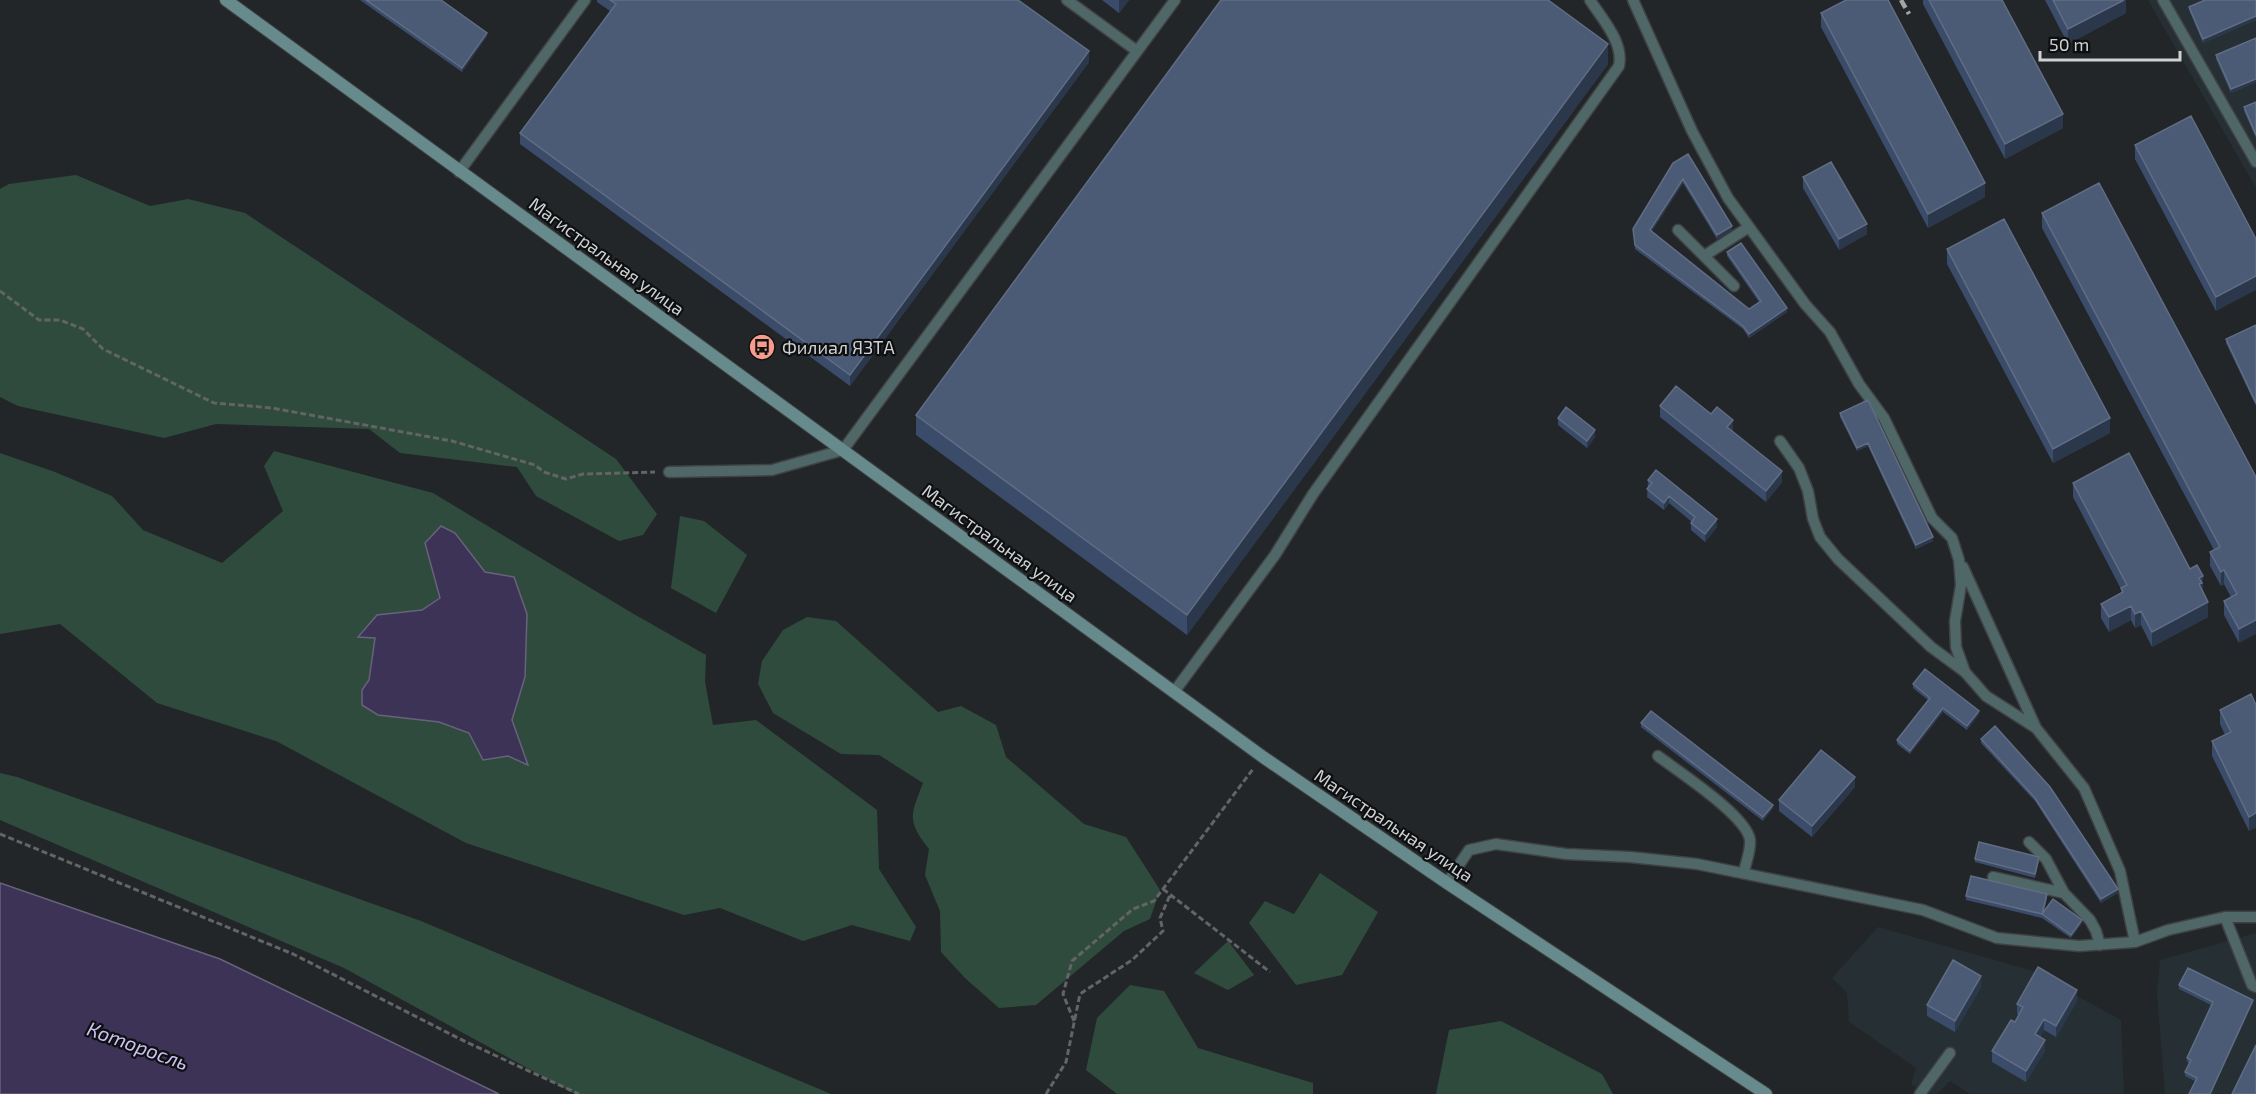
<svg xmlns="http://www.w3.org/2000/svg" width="2256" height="1094" font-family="'Exo 2',sans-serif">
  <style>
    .built { fill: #252f34 }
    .green { fill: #2f4b3e }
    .water { fill: #3c3356; stroke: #68627c; stroke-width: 1.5 }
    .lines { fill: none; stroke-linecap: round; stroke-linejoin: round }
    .service-casing { stroke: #3f4143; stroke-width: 13 }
    .secondary-casing { stroke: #3f4143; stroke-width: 14 }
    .path { stroke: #626466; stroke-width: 3; stroke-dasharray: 6 3; stroke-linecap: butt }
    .service { stroke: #506767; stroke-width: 10 }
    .secondary { stroke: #678b8c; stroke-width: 12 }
    .rail { stroke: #a3a5a7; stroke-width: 4.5; stroke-dasharray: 9 4.5; stroke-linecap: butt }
    .wall { fill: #3b4c6a }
    .shaded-wall { fill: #2b374b }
    .building { fill: #4b5a75; stroke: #606d84; stroke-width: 1.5 }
    .labels { text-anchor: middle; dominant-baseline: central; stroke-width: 4.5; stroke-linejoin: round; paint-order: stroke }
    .street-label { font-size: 18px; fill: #cfd1d3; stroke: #0d0f10 }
    .poi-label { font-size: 18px; fill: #cfd1d3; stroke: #0d0f10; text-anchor: start }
    .water-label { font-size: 20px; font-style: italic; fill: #ccc1f5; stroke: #0d0f10 }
  </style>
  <rect width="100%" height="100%" fill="#232628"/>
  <path class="built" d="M2148,0H2256V188Z
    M1878,927L2030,970L2121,1020L2124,1094H1970L1950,1081L1937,1094H1928L1911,1084L1916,1068L1849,1022L1847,993L1832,978Z
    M2256,933V1094H2165L2157,994L2160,960Z"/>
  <path class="green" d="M76,175L150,206L188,199L245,213L616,459L657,514L643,535L619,541L536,496L517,467L400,453L369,429L216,424L164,438L18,406L0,397V189L9,184Z
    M274,451L433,493L632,613L706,655L705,682L713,725L756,720L877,810L879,869L916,927L910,941L852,925L803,941L720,908L684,915L466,843L276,741L157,703L60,624L0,634V453L55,472L112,496L143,530L222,563L283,511L264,466Z
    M680,516L704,521L747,555L716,613L671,588Z
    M807,617L836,621L938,712L961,706L996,725L1006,757L1084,824L1126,837L1160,890L1150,919L1124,931L1036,1005L999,1008L965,978L941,952L940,911L925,875L929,849C906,820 911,815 923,783L879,755L841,754L773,713L758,684L762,661L783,630Z
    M0,773L17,777L421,921L831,1094H575L344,968L0,820Z
    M1320,873L1378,912L1342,975L1296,985L1249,923L1265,901L1294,914Z
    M1228,941L1254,975L1228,990L1194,973Z
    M1130,985L1164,991L1198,1048L1313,1083V1094H1117L1086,1070L1097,1018Z
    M1501,1021L1602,1074L1613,1094H1436L1449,1030Z"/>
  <path class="water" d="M441,526L455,533L485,572L514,577L527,614L525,677L512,720L528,765L508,756L483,760L469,733L439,722L378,715L362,705V690L369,680L375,638L358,637L377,615L422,610L440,598L425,543Z
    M0,883L220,959L499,1094H0Z"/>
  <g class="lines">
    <g class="service-casing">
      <path id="service" d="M1067,0L1137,51
        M1633,0L1692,131L1728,198L1805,304L1830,332L1859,384L1884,418L1932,518L1952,538L1959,560L1961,585L1955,621L1956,647L1965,672L1986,696L2036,728L2084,788L2120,871L2135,942
        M2163,0L2256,162
        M459,172L585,0
        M1678,230L1734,286
        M1704,256L1749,227
        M1780,441L1799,468L1808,491L1813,519L1820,537L1838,559L1931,647L1965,672
        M669,472L772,470L843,450L1175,0
        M1963,567L2036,728
        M1174,692L1275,555L1313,494L1619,66C1624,42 1602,19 1590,0
        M1658,756C1679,772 1747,816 1750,840C1751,850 1746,862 1744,872
        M2029,842L2046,859L2064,893L2090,920L2096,931L2100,945
        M1993,877L2064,893
        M1447,883L1469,850L1496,844L1566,854L1630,857L1697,864L1923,910L1997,938L2079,946L2135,942L2168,930L2225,917H2256
        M2225,917L2252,985L2256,987
        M1920,1094L1950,1053"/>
    </g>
    <g class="secondary-casing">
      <path id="secondary" d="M226,0L1263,757L1447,883L1766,1094"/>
    </g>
    <path class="path" d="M0,291L39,320H60L83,329L103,349L214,403L272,408L452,441L535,465L544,472L566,479L583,474L655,472
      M0,834L293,954L466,1042L579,1094
      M1163,889L1270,972
      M1074,1021L1063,994L1072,961L1133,909L1154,901L1253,769
      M1046,1094L1066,1062L1080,994L1132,960L1163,931L1160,918L1170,895"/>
    <use href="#service" class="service"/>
    <use href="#secondary" class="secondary"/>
    <path class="rail" d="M1901,0L1909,14"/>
  </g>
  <path class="wall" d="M360,0H441L487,36L462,72Z
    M597,0H1018L1089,62L850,386L520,144V133L610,11L597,2Z
    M1102,0H1129L1119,13Z
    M1923,0H2002L2063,128L2005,159L1923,4Z
    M2045,0H2126V13L2068,44Z
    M2256,0V20L2203,43L2189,10V7Z
    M1821,13L1985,197L1928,228L1821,27Z
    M2256,38V82L2231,93L2216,59V55Z
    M1608,64L1187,635L916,435V415Z
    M2256,102V138L2244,111V107Z
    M2135,145L2256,239L2216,311L2135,159Z
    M1688,154L1732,230L1717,239L1683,183L1652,231L1749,309L1759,302L1727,256V252L1787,312L1749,338L1743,329L1635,249L1633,229Z
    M1803,177L1867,234L1839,250L1803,188Z
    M2042,213L2256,477L2239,643L2224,615V601L2231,597L2224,584L2221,586L2210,566V552L2214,550L2042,228Z
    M1947,249L2110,433L2053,463L1947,264Z
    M2256,325V406L2226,343V339Z
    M1868,400L1933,541L1916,549L1868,446L1857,451L1840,417V413Z
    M1660,406L1732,431L1782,482L1766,502L1660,417Z
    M1558,418L1595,437L1587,448L1558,425Z
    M1648,480L1717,527L1705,542L1691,530V523L1692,522L1669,503L1664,510L1647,497Z
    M2073,483L2190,569L2203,590L2208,617L2152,647L2141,625L2135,628L2131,620L2109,632L2101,618V604L2121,593V589L2073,497Z
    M1913,684L1979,714L1967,730L1943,712L1910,754L1897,744V740L1928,700L1913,688Z
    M2256,705L2249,831L2212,756V741L2225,735L2220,724V710Z
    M1641,723L1773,808L1763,821L1641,727Z
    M1995,726L2118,893L2101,903L2035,801L1981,743V739Z
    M1855,787L1812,837L1779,811V800Z
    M1975,859L2039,861L2035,878L1975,862Z
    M1966,896L2047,898L2044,912L2082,923L2071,938L2042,918L1966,900Z
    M2179,985L2253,1004L2195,1081L2185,1076V1072L2189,1063L2187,1062V1058L2211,1005L2179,989Z
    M1981,987L1955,1032L1927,1016V1005Z
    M2077,1001L2056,1037L2044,1030L2040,1037L2045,1051L2026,1082L1992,1062V1051L2015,1022L2019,1015L2017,1014V1004Z"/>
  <path class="shaded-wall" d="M1119,0H1129L1119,13Z
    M2124,0H2126V13L2068,44V29Z
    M2256,16V20L2203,43V39Z
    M487,33V36L462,72V68Z
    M1608,44V64L1187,635V615Z
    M1089,51V62L850,386V375Z
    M2256,79V82L2231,93V89Z
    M2063,114V128L2005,159V144Z
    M1683,179V183L1650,234V230Z
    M1985,183V197L1928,228V214Z
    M1867,224V234L1839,250V239Z
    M1732,226V230L1717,239V235Z
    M2256,276V290L2216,311V297Z
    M1787,308V312L1749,338V334Z
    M2110,418V433L2053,463V449Z
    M1733,420V431L1727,438V427Z
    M1595,430V437L1587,448V441Z
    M1868,443V446L1857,451V448Z
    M1782,471V482L1766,502V491Z
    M1669,496V503L1664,510V503Z
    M1717,519V527L1705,542V534Z
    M1933,537V541L1916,549V545Z
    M2224,570V584L2221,586V572Z
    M2203,576V590L2199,599V578Z
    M2208,602V617L2152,647V632Z
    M2131,606V620L2109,632V617Z
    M2141,611V625L2135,628V614Z
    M2256,620V634L2239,643V629Z
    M1943,708V712L1910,754V751Z
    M1979,711V714L1967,730V726Z
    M1855,777V787L1812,837V826Z
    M1773,805V808L1763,821V817Z
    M2256,813V828L2249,831V817Z
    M2118,889V893L2101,903V899Z
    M2082,920V923L2071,938V935Z
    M1981,976V987L1955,1032V1021Z
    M2077,990V1001L2056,1037V1026Z
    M2253,1000V1004L2211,1094H2210Z
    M2044,1019V1030L2035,1045V1034Z
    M2045,1040V1051L2026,1082V1071Z"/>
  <path class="building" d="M366,0H441L487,33L462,68Z
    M610,0H1018L1089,51L850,375L520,133L616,4Z
    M1221,0H1548L1608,44L1187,615L916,415Z
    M1846,0H1888L1985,183L1928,214L1821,13Z
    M1929,0H2002L2063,114L2005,144Z
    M2053,0H2124L2068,29Z
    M2205,0H2256V16L2203,39L2189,7Z
    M2256,38V79L2231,89L2216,55Z
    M2256,102V135L2244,107Z
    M2191,116L2256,239V276L2216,297L2135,145Z
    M1688,154L1732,226L1717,235L1683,179L1650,230L1749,309L1761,301L1727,252L1741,243L1787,308L1749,334L1743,326L1635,245L1633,229L1673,163Z
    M1831,162L1867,224L1839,239L1803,177Z
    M2099,183L2256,477V620L2239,629L2224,601L2237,594L2224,570L2221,572L2210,552L2220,547L2042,213Z
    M2004,219L2110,418L2053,449L1947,249Z
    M2256,325V403L2226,339Z
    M1676,386L1711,414L1717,407L1733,420L1727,427L1782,471L1766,491L1660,406Z
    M1868,400L1933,537L1916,545L1868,443L1857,448L1840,413Z
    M1566,407L1595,430L1587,441L1558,418Z
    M2129,453L2190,569L2197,565L2203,576L2199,578L2202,583L2199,584L2208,602L2152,632L2141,611L2135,614L2131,606L2109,617L2101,604L2123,592L2121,588L2127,585L2073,483Z
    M1656,470L1717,519L1705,534L1691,523L1695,517L1669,496L1664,503L1647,489L1652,483L1648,480Z
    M1925,669L1979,711L1967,726L1943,708L1910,751L1897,740L1930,698L1913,684Z
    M2251,694L2256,705V813L2249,817L2212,741L2231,732L2220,710Z
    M1651,711L1773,805L1763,817L1641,723Z
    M1995,726L2050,787L2118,889L2101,899L2035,798L1981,739Z
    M1821,750L1855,777L1812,826L1779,800Z
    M1979,842L2039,857L2035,874L1975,859Z
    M1971,876L2047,894L2042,914L2053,899L2082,920L2071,935L2042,914L1966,896Z
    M1953,960L1981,976L1955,1021L1927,1005Z
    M2038,967L2077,990L2056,1026L2044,1019L2035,1034L2045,1040L2026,1071L1992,1051L2011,1020L2015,1022L2023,1007L2017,1004Z
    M2188,968L2253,1000L2210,1094H2189L2197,1078L2185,1072L2191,1060L2187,1058L2213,1002L2179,985Z
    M2256,1045V1094H2232Z"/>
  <defs>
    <g id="bus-disc" transform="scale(1.35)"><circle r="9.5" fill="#f49d8c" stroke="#0d0f10"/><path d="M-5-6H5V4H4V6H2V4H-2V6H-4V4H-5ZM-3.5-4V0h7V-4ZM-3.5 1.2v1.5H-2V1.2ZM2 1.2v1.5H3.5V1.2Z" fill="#111"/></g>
  </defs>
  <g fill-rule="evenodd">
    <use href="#bus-disc" x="762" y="347"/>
  </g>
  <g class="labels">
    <g class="street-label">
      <text transform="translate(607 256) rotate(36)">Магистральная улица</text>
      <text transform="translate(1000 543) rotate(36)">Магистральная улица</text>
      <text transform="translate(1394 825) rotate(34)">Магистральная улица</text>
    </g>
    <g class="poi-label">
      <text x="782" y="347">Филиал ЯЗТА</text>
    </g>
    <g class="water-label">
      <text transform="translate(138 1045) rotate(20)">Которосль</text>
    </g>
  </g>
  <path d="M2040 51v9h140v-9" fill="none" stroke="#cfd1d3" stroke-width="3"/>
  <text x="2049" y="51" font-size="18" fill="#cfd1d3" stroke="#0d0f10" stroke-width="4.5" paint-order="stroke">50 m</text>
</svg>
